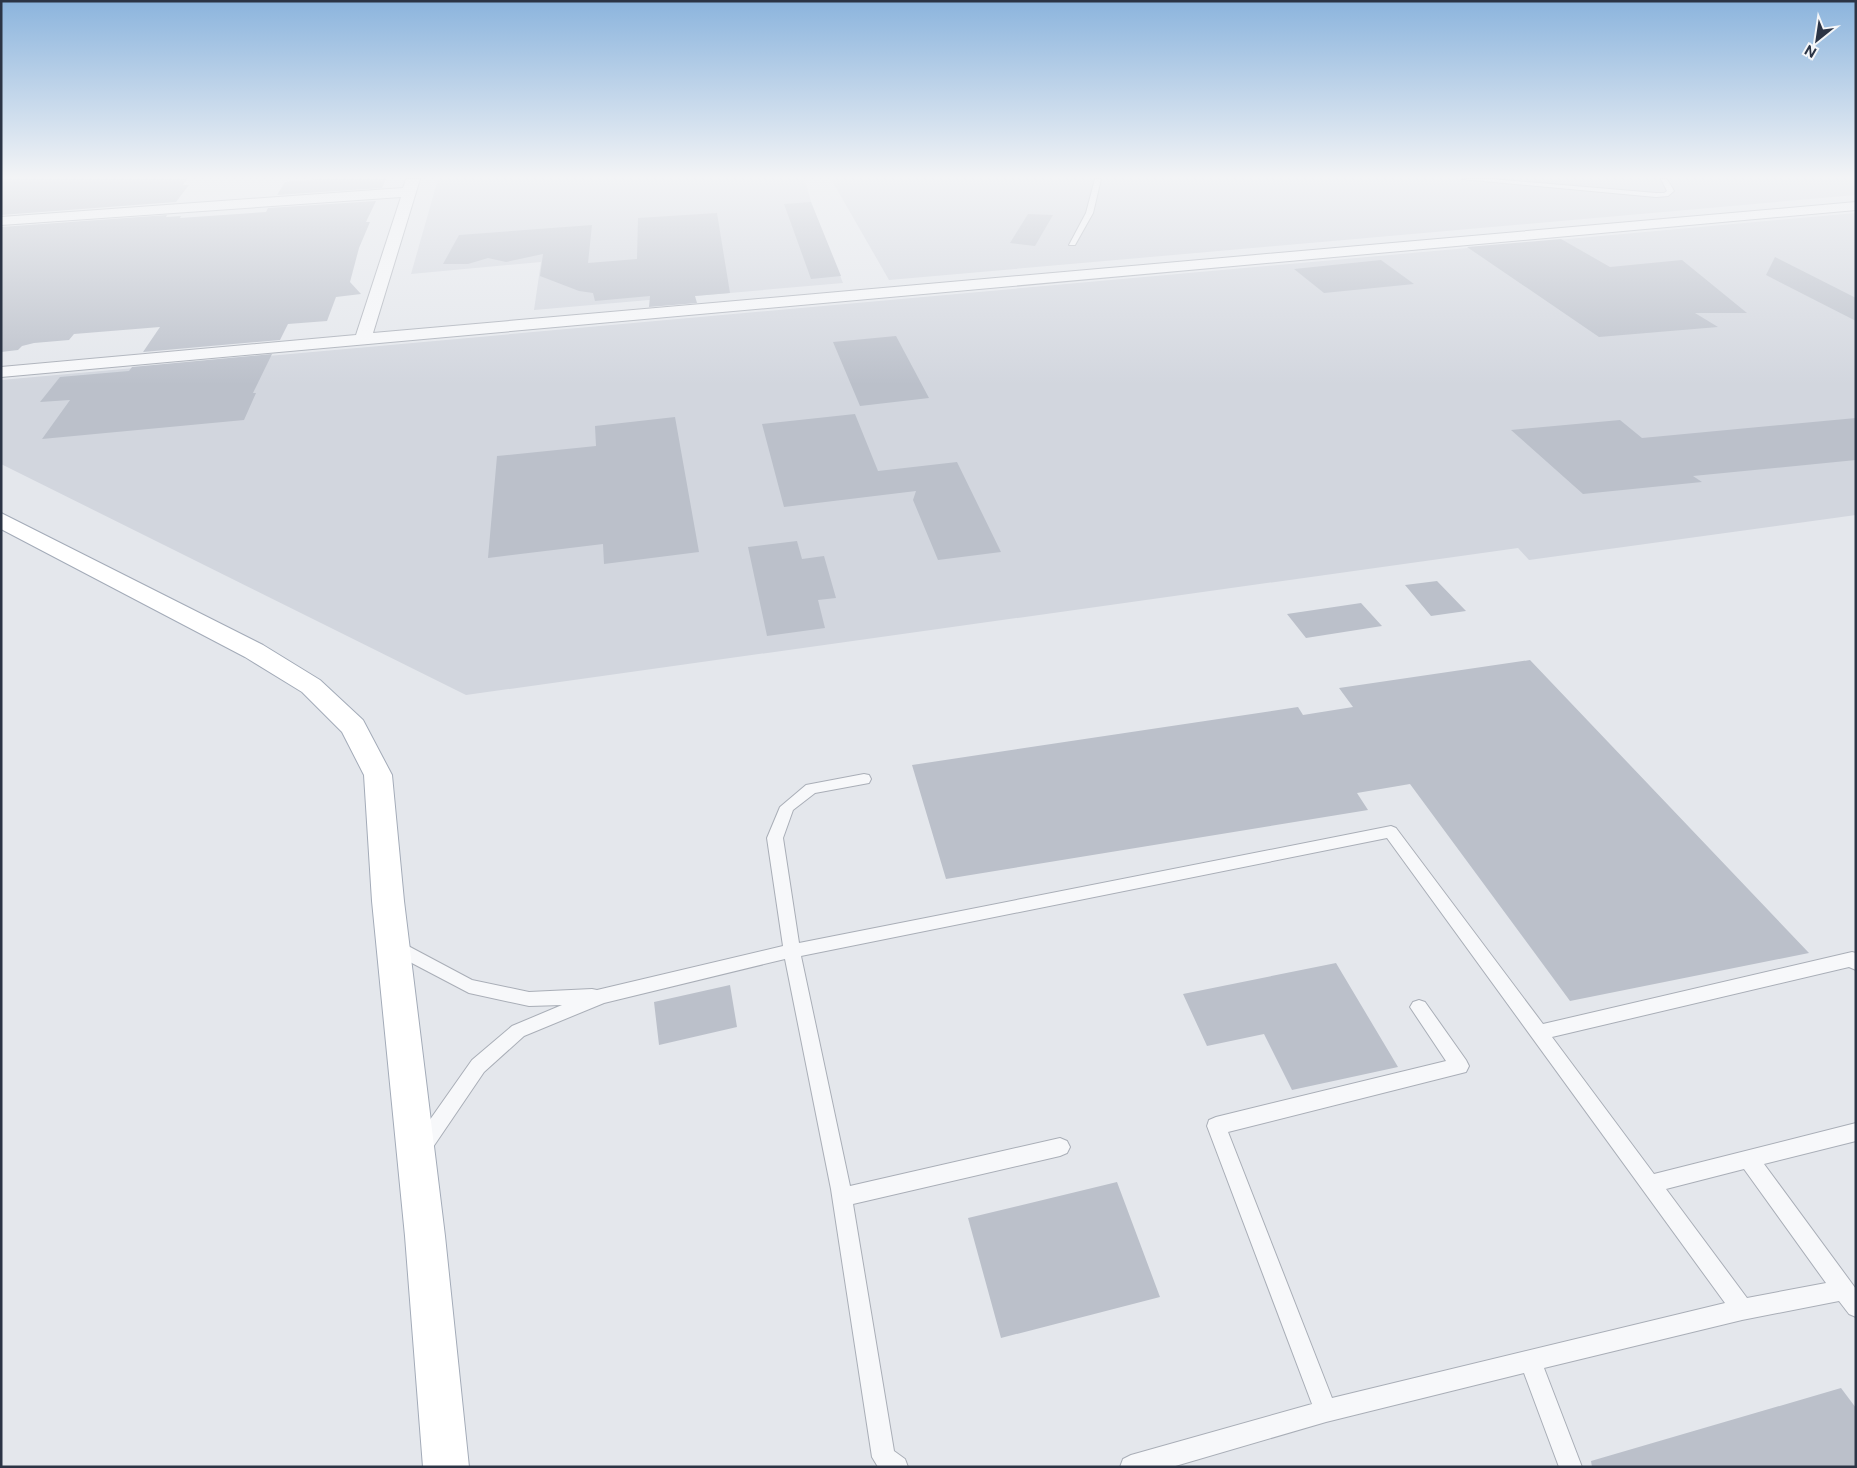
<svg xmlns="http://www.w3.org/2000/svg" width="1857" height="1468" font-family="'Public Sans',sans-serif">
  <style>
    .built { fill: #d2d6de }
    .building { fill: #bbc0ca }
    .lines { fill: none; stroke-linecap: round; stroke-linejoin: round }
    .service-casing { stroke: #a9aeb7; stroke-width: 2 }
    .minor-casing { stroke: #a9aeb7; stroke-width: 2 }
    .primary-casing { stroke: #a3abb8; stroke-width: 2 }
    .service { fill: #f7f8fa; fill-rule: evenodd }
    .minor { fill: #f7f8fa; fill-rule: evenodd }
    .primary { fill: #fff; fill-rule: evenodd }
  </style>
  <rect width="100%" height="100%" fill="#e4e7ec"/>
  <path class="built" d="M438,179H805L811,202L843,283L534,310L541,262L411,274Z
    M831,179H1856V195L889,280Z
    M1856,213V515L1529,560L1518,548L466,695L1,464V380Z"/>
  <path class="building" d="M1,179H187L183,185H189L176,202L1,215Z
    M317,179H386L382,188L277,195L285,182Z
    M376,201L366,222H370L359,248L350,282L361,294L336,297L327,321L288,324L280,340L143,352L160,327L74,334L69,340L34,343L22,346L18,350L1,352V227L167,215L166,217L181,216L180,218L266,212L268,208Z
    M811,202L841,276L811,279L784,204Z
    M717,213L730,293L695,296L697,303L649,307L650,296L595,301L593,293L579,291L540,276L543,254L506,262L488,258L468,264H443L459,235L592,225L588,263L637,259L638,218Z
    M1028,214L1053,215L1035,246L1010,243Z
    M1561,239L1610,267L1682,260L1747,313H1695L1718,327L1599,337L1467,247Z
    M1775,257L1856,298V321L1766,275Z
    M1381,260L1414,284L1324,293L1294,269Z
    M896,336L929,398L860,406L833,342Z
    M272,354L253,393H256L244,420L42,439L70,400L40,402L60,377L129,371L132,367Z
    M855,414L878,471L957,462L1001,552L938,560L913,500L916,491L784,507L762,424Z
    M675,417L699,552L604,564L603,544L488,558L497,456L596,446L595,426Z
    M1856,418V460L1693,476L1702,482L1583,494L1511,430L1620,420L1642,438Z
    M797,541L802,559L824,556L836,598L818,600L825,628L767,636L748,547Z
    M1437,581L1466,611L1431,616L1405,585Z
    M1361,603L1382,626L1306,638L1287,614Z
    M1530,660L1809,953L1570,1001L1410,784L1357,793L1368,810L946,879L912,765L1298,707L1303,715L1353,707L1339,688Z
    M1336,963L1398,1067L1292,1090L1264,1034L1207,1046L1183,994Z
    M730,985L737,1027L659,1045L654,1002Z
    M1117,1182L1160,1297L1001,1338L968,1218Z
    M1841,1388L1856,1408V1467H1592L1591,1461Z"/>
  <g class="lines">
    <g class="service-casing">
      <path id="service" d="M1095,179H1101L1093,213L1075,245H1069L1086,213Z
        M1462,179H1490L1656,193H1664L1667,191L1661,179H1667L1674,191L1668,196L1656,197Z
        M864,774L869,775L871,779L869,783L815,793L793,810L783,838L799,943L1391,826L1396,828L1543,1024L1852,952L1856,953V970L1849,967L1552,1037L1654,1174L1856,1123V1141L1764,1164L1856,1289V1317L1849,1314L1839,1301L1742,1320L1544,1368L1582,1467H1559L1524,1373L1326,1422L1172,1467H1120L1123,1459L1131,1455L1312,1404L1207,1126L1209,1120L1216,1117L1446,1061L1410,1007L1413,1002L1419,1000L1425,1002L1466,1060L1469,1066L1466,1072L1228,1132L1332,1398L1725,1303L1387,838L801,956L850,1186L1060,1138L1067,1141L1070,1147L1067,1153L1060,1156L853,1204L894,1451L905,1459L908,1467H878L872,1457L831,1189L785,959L604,1003L524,1036L484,1072L429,1153L422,1156L415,1153L412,1147L415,1141L472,1060L512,1026L562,1005L529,1006L469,993L389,951L387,946L389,941L395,939L472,980L529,992L592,989L597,990L783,946L767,838L780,807L806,785ZM1744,1169L1826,1283L1747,1298L1666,1189Z"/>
    </g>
    <g class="minor-casing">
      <path id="minor" d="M406,179H420L373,333L1856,202V210L1,377V367L356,335L401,197L1,225V217L403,188Z"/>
    </g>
    <g class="primary-casing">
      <path id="primary" d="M1,513L263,645L320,680L363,720L392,775L404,901L445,1236L469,1467H423L405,1236L372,901L364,775L342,732L302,692L245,657L1,529Z"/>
    </g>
    <use href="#service" class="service"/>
    <use href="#minor" class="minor"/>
    <use href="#primary" class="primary"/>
  </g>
  <linearGradient id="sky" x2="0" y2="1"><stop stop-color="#8bb4dd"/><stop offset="0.46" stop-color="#f3f4f6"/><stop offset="1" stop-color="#f3f4f6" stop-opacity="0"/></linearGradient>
  <rect width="1857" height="385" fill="url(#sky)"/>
  <rect width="1857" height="1468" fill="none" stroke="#2b3445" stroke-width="5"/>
  <g transform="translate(1817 40) rotate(210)" stroke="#f4f6f9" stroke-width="4" paint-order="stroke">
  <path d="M0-4L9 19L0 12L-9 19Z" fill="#2b3445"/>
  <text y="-8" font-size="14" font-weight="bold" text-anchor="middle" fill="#2b3445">N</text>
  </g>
</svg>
